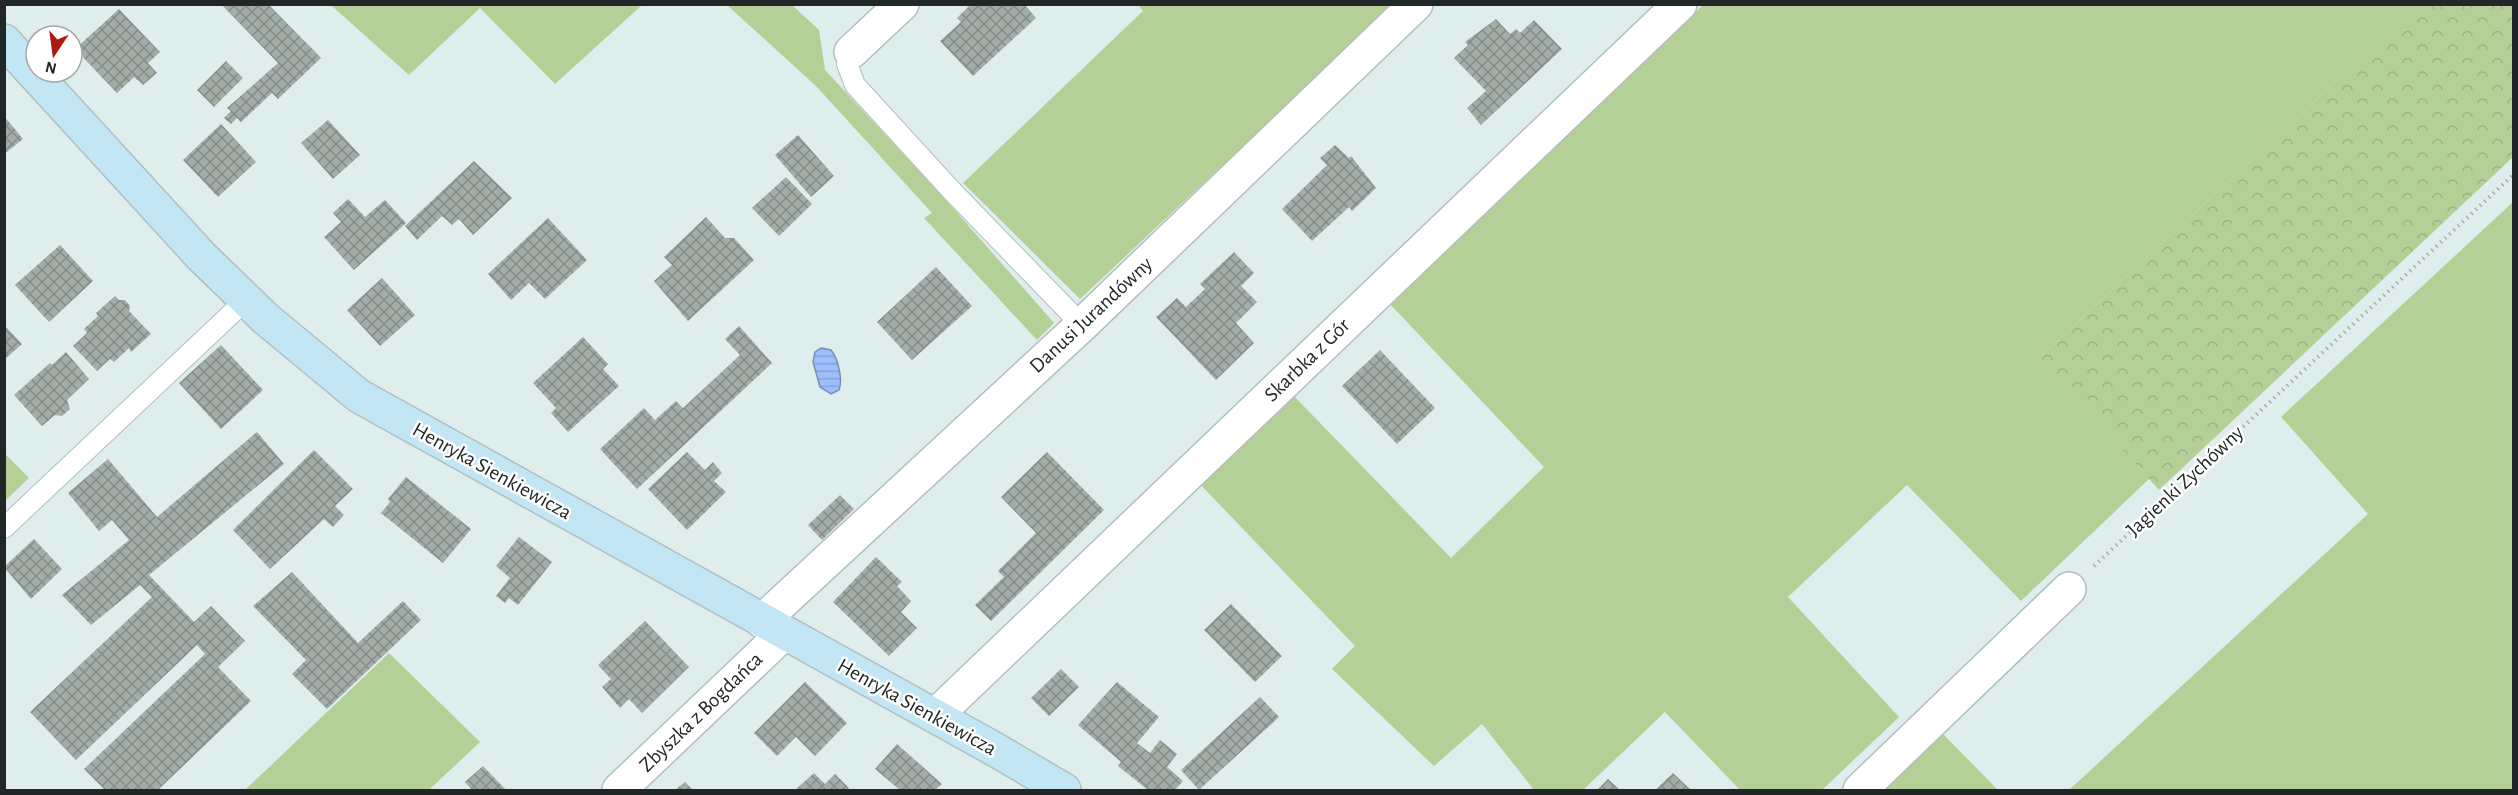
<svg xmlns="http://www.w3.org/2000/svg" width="2518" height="795" font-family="'Alegreya Sans',sans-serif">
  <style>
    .grass { fill: #b5d097 }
    .forest { fill: url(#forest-crowns) }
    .water { fill: url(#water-rules); stroke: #7790ba; stroke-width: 1.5 }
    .building { fill: url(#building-cross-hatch) }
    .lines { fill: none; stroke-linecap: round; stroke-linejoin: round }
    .lane-casing { stroke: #b1bfbe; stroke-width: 22 }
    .street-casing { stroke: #b1bfbe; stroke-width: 36 }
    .secondary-casing { stroke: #b1bfbe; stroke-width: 36 }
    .path { stroke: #a3aeae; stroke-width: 4; stroke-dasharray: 1.5 4.5; stroke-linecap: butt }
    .lane { stroke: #fff; stroke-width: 20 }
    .street { stroke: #fff; stroke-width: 33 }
    .secondary { stroke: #c2e6f4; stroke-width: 33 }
    .labels { text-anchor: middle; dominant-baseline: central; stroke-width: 5; stroke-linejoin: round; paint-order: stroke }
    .street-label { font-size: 21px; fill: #212626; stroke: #fff }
  </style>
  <defs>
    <pattern id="forest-crowns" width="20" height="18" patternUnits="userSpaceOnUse" patternTransform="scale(1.5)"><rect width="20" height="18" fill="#b5d097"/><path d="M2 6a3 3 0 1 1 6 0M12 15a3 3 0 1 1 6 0" fill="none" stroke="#9bb282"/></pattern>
    <pattern id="water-rules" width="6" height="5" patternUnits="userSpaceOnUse" patternTransform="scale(1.5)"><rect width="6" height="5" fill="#9cbefa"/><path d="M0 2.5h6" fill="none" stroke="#86a3d6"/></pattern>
    <pattern id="building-cross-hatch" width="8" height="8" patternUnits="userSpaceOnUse" patternTransform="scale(1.5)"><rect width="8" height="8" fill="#a2ada7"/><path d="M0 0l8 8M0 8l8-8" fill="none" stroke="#848d88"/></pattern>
  </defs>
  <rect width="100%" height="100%" fill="#dfeded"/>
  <path class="grass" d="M334,4H642V5L555,84L480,8L409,75L332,6Z
    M727,5H792L819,30L825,70L945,199L1054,323L1037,340L924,218L932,213L816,86Z
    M1138,5H1393L1080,299L963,183L1143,11Z
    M1703,5H2418L2041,356L2149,479L2021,601L1907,485L1788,597L1899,717L1822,790H1740L1665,712L1583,790H1534L1482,724L1434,766L1332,669L1355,646L1199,483L1291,393L1451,558L1544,467L1389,303Z
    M2513,202V790H2069L2368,514L2281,417Z
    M5,454L29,478L5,501Z
    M389,653L480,742L429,790H245Z
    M1943,734L1998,790H1882Z"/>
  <path class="forest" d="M2418,5H2513V157L2159,490L2040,357Z"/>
  <path class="water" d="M821,348L831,350C838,358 843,380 839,390L831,394L820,387L813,362L815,352Z"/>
  <path class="building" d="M221,4H268L321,58L278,99L272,93L241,122L237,118L231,124L224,118L231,111L227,108L278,63Z
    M971,4H1024L1036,18L973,76L940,41L961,22L957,18Z
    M119,9L160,52L148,63L157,73L143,85L134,77L117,93L75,49Z
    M1496,19L1510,34L1516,29L1520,33L1534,20L1562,49L1481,125L1467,108L1486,91L1454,58L1468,45L1465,42Z
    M226,61L243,78L214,107L197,90Z
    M4,116L23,139L4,154Z
    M328,120L360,155L333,179L301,143Z
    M221,124L256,162L218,197L183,160Z
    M798,135L834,176L811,197L775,155Z
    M1335,145L1349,158L1351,156L1376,188L1352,211L1349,207L1312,241L1282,209L1327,165L1320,158Z
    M474,161L512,198L473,235L459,219L452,225L442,216L417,240L405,226Z
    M786,177L812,204L779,236L752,208Z
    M348,199L365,217L385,200L406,223L354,270L324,237L341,222L333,213Z
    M706,217L725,238H734L754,260L688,321L654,281L672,265L664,257Z
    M548,218L587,260L545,299L529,283L511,300L488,274Z
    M60,245L93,281L49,322L15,285Z
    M1234,252L1254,273L1241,286L1257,302L1236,323L1254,343L1216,380L1156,317L1177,298L1186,307L1205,289L1200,284Z
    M936,267L972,306L912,360L877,322Z
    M382,278L415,315L380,346L347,310Z
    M115,296L119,300H125L130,306L129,311L151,334L131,352L129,348L114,362L110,359L97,371L73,346L87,333L84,329L98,316L96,313Z
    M4,325L22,344L4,360Z
    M739,326L772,363L637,489L600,449L644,408L655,420L676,401L683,408L740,355L725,339Z
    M583,337L608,364L603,369L619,386L568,432L551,413L556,408L533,383Z
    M221,345L263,390L221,429L179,383Z
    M1380,350L1435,408L1397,444L1342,386Z
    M66,352L89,379L67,400L70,409L62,416L55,415L42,426L14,395L50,363L52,365Z
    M257,432L284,464L149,575L194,622L211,606L245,641L218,667L251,701L158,790H105L84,769L205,654L197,645L76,760L30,712L152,597L140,585L91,625L62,595L129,540L112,520L99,531L68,493L108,459L157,517Z
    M314,450L353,489L335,506L344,515L333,527L324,519L270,569L233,530Z
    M687,452L705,470L713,462L722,473L714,481L726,492L687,530L648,489Z
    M1047,452L1104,510L991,621L975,605L1004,577L998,571L1036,533L1001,497Z
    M406,477L471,529L443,563L381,513L390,502L388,499Z
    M840,495L854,509L822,540L808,525Z
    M519,537L552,562L518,605L509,598L505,603L496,596L510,578L496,566Z
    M34,539L62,569L31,599L4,567Z
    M876,557L902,582L897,586L911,601L901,612L917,628L889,656L833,602Z
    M292,572L358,643L403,601L421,620L327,709L292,674L306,660L253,606Z
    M1231,604L1282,656L1255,682L1204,630Z
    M645,621L689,667L642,713L629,699L620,708L602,687L611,679L598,665Z
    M1061,669L1079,687L1049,716L1031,698Z
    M805,682L847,723L815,756L796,737L777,756L754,733Z
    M1117,682L1159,717L1137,743L1150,753L1160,740L1177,754L1167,767L1183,781L1175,790H1148L1118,766L1121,762L1078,725Z
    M1260,697L1279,717L1199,790L1181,770Z
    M897,744L942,784L935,790H900L875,769Z
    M483,766L506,790H472L465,782Z
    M814,773L825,784L835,774L849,788L846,790H795Z
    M1673,773L1691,790H1655Z
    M1608,779L1620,790H1596L1598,789Z
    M685,782L693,790H675Z"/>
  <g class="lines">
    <g class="lane-casing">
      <path id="lane" d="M851,52L847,64L855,85L952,191L1082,325
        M4,528L246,300"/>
    </g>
    <g class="street-casing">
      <path id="street" d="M851,52L902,4
        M762,621L1082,325L1416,4
        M935,716L1680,4
        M619,790L784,633
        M1860,790L2069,589"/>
    </g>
    <g class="secondary-casing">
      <path id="secondary" d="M4,41L201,256L265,318L359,396L996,750L1064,790"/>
    </g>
    <path class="path" d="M2094,566L2514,174"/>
    <use href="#lane" class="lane"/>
    <use href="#street" class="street"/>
    <use href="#secondary" class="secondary"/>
  </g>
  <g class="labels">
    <g class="street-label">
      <text transform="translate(1091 315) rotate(-43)">Danusi Jurandówny</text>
      <text transform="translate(1307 360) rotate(-44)">Skarbka z Gór</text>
      <text transform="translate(492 471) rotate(29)">Henryka Sienkiewicza</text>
      <text transform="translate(2185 481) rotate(-43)">Jagienki Zychówny</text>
      <text transform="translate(917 707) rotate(29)">Henryka Sienkiewicza</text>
      <text transform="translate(701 712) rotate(-44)">Zbyszka z Bogdańca</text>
    </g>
  </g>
  <rect width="2518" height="795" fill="none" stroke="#212626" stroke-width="12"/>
  <g transform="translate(54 54) rotate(193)"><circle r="28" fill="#ffffff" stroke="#a6a8a8" stroke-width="1.5"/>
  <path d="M0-4.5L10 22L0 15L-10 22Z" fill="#ab1913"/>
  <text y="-9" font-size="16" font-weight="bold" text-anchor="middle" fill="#212626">N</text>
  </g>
</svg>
